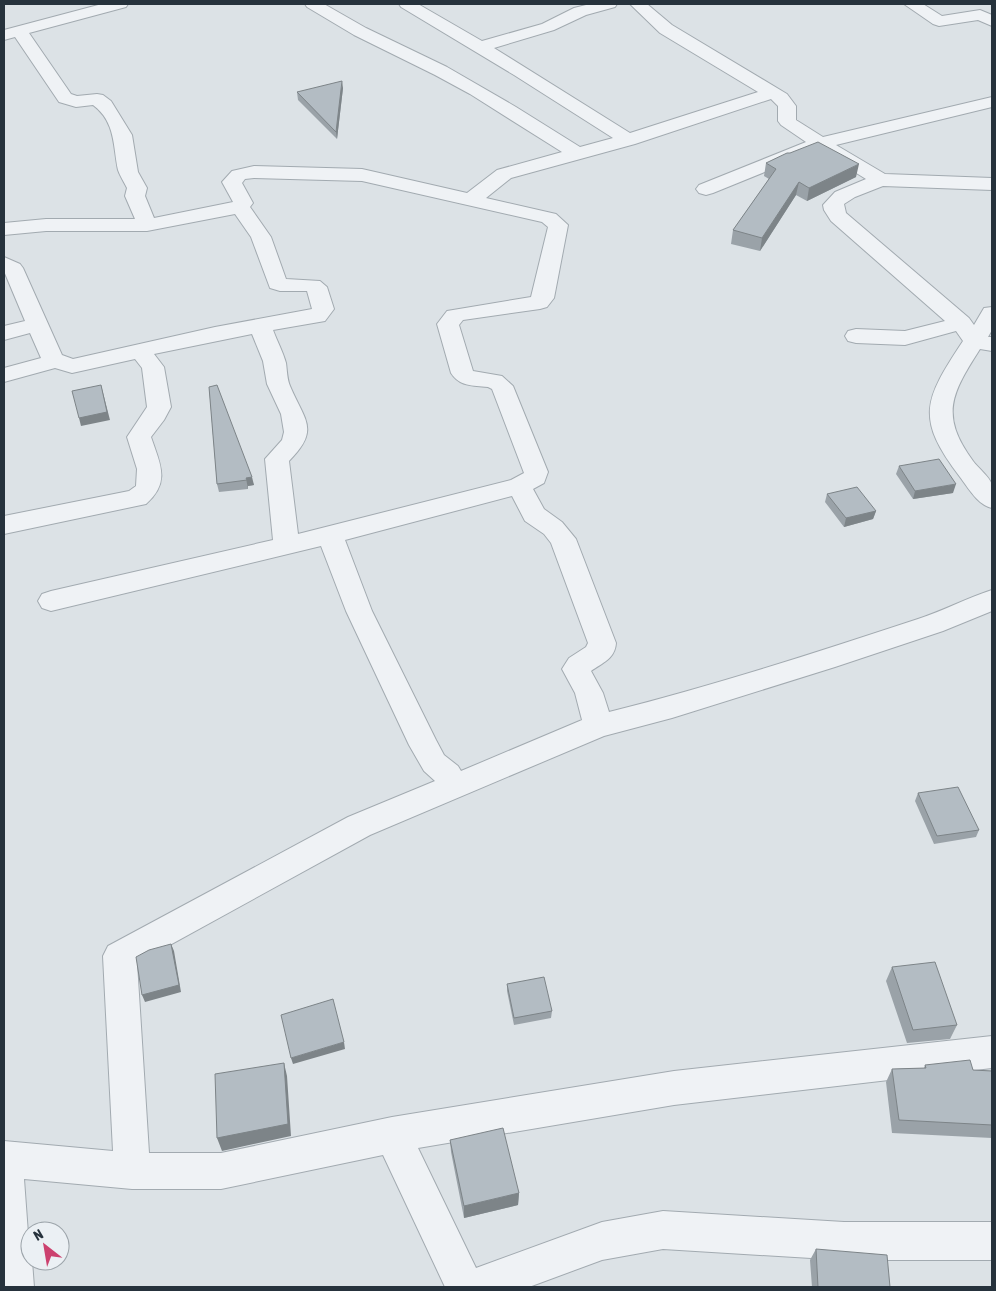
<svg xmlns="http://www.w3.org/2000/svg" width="996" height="1291" font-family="'Asap Condensed',sans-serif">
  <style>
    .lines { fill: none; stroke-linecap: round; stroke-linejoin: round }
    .street-casing { stroke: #a2aab0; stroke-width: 2 }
    .street { fill: #eff2f5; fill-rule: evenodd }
    .wall { fill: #9aa2a8 }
    .shaded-wall { fill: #7d8488 }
    .building { fill: #b3bcc3; stroke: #7d8488 }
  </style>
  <rect width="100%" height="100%" fill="#dce2e6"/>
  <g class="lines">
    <g class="street-casing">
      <path id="street" d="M102,4H128L126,7L29,33L71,94L77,96L97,94L103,95L111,101L132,135L138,172L147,188L145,196L154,218L233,202L222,182L232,171L254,166L362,169L467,193L497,170L562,152L470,94L435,75L354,35L307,7L305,4H324L366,28L447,67L516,107L580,147L613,138L514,75L401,7L399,4H418L482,41L542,24L574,8L590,4H617L615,7L586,15L554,30L494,48L630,133L758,92L660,33L630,4H647L672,25L787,94L796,106V120L823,137L992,97V107L836,145L885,174L992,178V190L883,186L855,197L844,204L846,213L969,318L974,325L984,308L992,307V330L988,337H992V351L980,349C952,393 939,415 973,461C978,468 990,477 992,485C994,492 992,501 992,508C978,505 969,489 960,477C915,418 924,400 963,341L956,331L905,345L856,343L848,341L845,336L848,331L856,329L905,331L945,321L831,221L824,210L823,205L835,192L866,179L819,150L713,193L706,195L699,193L696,189L699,185L806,142L781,125L778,121V106L771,99L635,144L511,178L486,198L556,214L568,225L554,298L547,307L540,309L463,320L459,325L473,371L502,376L513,386L548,472L544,483L533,489L544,509L562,522L576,539L616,643C615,659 602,663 591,671L603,693L609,712C713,686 815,653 918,619C943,611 967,598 992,590V611L943,631L835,667L672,718L604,736L370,835L137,963L149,1153H221L392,1117L674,1071L992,1036V1068L674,1105L418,1148L476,1268L602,1222L663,1211L844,1222H992V1260H844L663,1249L602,1260L529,1287H445L383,1155L221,1189H132L24,1179L30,1261H32L34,1287H4V1141L113,1151L103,956L108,946L348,817L435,781L424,771L409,745L346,611L321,546L51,611L42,608L38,601L42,594L51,591L273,540L265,459L282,440L284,432L281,414L267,384L263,361L252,334L154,354L164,367L171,407L164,420L151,437C160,464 171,482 146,504L4,534V516L129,491L136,486L137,469L127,437L147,407L142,368L135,359L72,373L55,368L4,382V368L41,358L30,333L4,340V326L25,321L4,271V257L20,264L23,268L62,355L73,359L215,327L312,309L307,291H280L270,288L251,237L235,214L147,231H46L4,235V223L46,219H135L125,196L127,188C124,182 120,176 118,170C113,147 116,122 93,105L76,107L59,102L15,37L4,40V30ZM254,178L362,181L542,222L548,227L531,297L447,311L437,324L451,373C460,387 472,385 488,387L492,389L524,473L511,480L298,534L289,461C321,429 304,420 290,386C287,379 287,370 286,363C283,352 277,341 273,330L325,321L334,309L327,287L320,281L286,279L271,237L250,207L253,203L242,183L245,179ZM512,496L525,521L544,534L551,543L588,643L586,647L569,658L562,669L575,693L582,720L461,771L458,766L444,755L436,740L372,611L345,540Z
        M904,4H923L942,16L980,10L992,15V26L978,20L939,26L933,24Z"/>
    </g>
    <use href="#street" class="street"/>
  </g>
  <path class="wall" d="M343,88L337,139L298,100L297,92Z
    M766,163L856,177L807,201L796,195L760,251L731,244L733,230L769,179L764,176Z
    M209,387L254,485L248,486V489L219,492L217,484Z
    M899,466L953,493L913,499L896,474Z
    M827,494L876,511L873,519L844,527L825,502Z
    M918,793L979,830L976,837L934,844L915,801Z
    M892,967L957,1025L950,1039L907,1043L886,981Z
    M507,984L552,1011L551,1018L514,1025L507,991Z
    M925,1065L973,1070L992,1071V1138L892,1133L886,1082L892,1069L924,1068Z
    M450,1140L519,1193L518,1205L464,1218L451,1152Z
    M816,1249L890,1287H812L810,1260Z"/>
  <path class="shaded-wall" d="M342,81L343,88L337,139L336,132Z
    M859,164L856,177L807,201L809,188Z
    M799,182L796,195L760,251L762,238Z
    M101,385L110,420L81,426L79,418Z
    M252,477L254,485L248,486V489L246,478Z
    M956,484L953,493L913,499L915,491Z
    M876,511L873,519L844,527L846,518Z
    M171,944L174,951L181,992L145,1002L142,995Z
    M344,1042L345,1049L293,1064L291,1058Z
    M284,1063L287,1076L291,1136L222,1151L217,1138Z
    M519,1193L518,1205L464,1218V1206Z"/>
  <path class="building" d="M342,81L336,132L297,92Z
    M818,142L859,164L809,188L799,182L762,238L733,230L776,169L766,163L787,153H790Z
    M101,385L107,412L79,418L72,391Z
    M217,385L252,477L246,478L247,480L217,484L209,387Z
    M939,459L956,484L915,491L899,466Z
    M857,487L876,511L846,518L827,494Z
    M958,787L979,830L937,836L918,793Z
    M171,944L179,985L142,995L136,957L149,950Z
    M935,962L957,1025L913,1030L892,967Z
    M544,977L552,1011L514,1018L507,984Z
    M333,999L344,1042L291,1058L281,1015Z
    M970,1060L973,1070L992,1071V1125L899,1120L892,1069L926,1068L925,1065Z
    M284,1063L288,1124L217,1138L215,1074Z
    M503,1128L519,1193L464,1206L450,1140Z
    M816,1249L887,1255L890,1287H818Z"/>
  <rect width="996" height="1291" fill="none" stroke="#26323c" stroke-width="10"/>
  <g transform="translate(45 1246) rotate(329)"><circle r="24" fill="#ebf0f4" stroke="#9ca4aa"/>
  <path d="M0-4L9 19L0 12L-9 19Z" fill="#cc416f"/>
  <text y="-8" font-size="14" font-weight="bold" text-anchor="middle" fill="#26323c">N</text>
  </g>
</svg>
